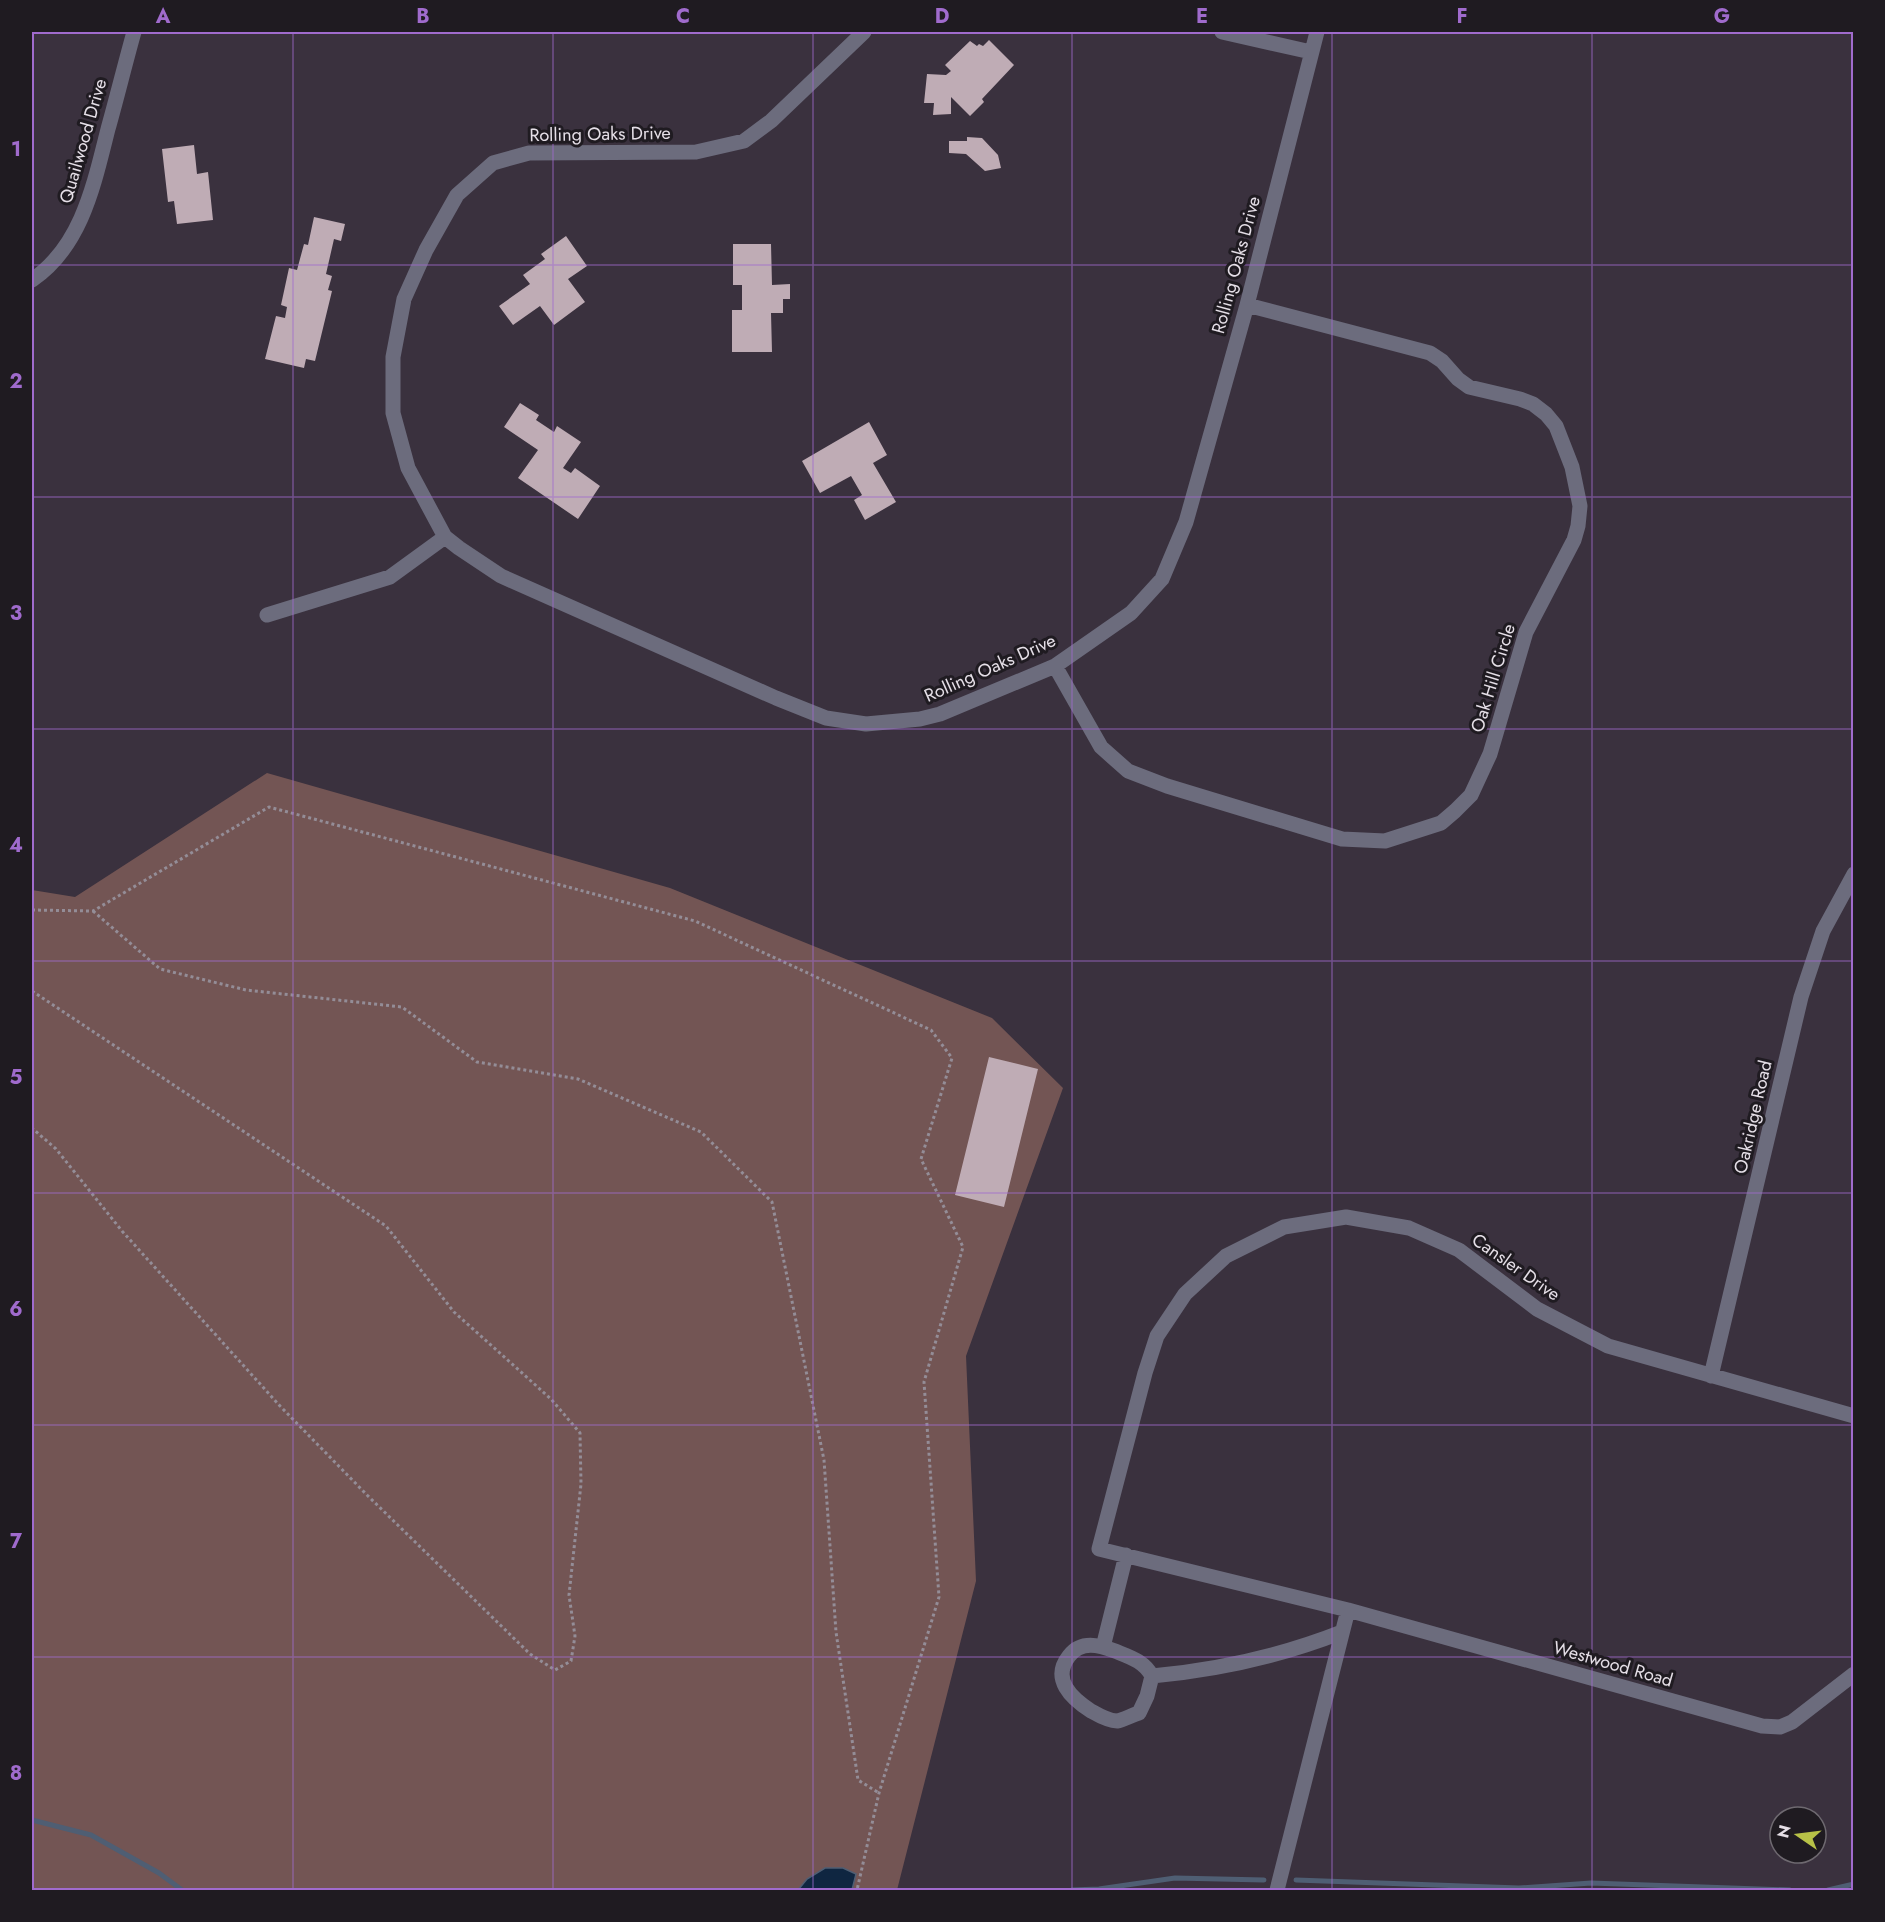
<svg xmlns="http://www.w3.org/2000/svg" width="1885" height="1922" font-family="Jost,sans-serif">
  <style>
    .green { fill: #735554 }
    .water { fill: #0f2641; stroke: #4f5e73; stroke-width: 1.5 }
    .lines { fill: none; stroke-linecap: round; stroke-linejoin: round }
    .stream { stroke: #4f5e73; stroke-width: 5 }
    .building { fill: #bfacb5 }
    .path { stroke: #948d97; stroke-width: 3; stroke-dasharray: 3 3; stroke-linecap: butt }
    .minor { stroke: #6c6c7d; stroke-width: 15 }
    .grid { fill: none; stroke: #a06bcd; stroke-width: 1.5; stroke-opacity: 0.55 }
    .labels { text-anchor: middle; dominant-baseline: central; stroke-width: 6; stroke-linejoin: round; paint-order: stroke }
    .street-label { font-size: 18px; fill: #e5dfe7; stroke: #1f1b21 }
    .neatline { fill: none; stroke: #a06bcd; stroke-width: 2 }
    .grid-label { font-size: 20px; text-anchor: middle; font-weight: bold; fill: #a06bcd }
  </style>
  <rect width="100%" height="100%" fill="#3a313e"/>
  <path class="green" d="M267,773L670,888L992,1018L1063,1088L966,1356L976,1581L897,1890H32V890L75,897Z"/>
  <path class="water" d="M825,1868H843L856,1874L852,1890H798L807,1879Z"/>
  <g class="lines">
    <path class="stream" d="M32,1820L91,1835L159,1873L182,1890
      M1296,1880L1519,1888L1591,1883L1790,1890
      M1072,1890L1099,1889L1175,1878L1264,1880
      M1828,1890L1854,1884"/>
  </g>
  <path class="building" d="M989,40L1014,65L982,99L984,102L970,116L951,97V114L933,115L934,103H924L927,74L946,75L951,71L945,65L970,41L977,46L979,44L983,46Z
    M967,137L982,138L998,155L1001,168L985,171L966,154L949,153V141H967Z
    M194,145L197,174L208,172L213,220L177,224L174,201L168,202L162,149Z
    M314,217L345,224L341,241L334,239L326,274L332,276L328,290L332,291L315,361L306,359L304,368L265,359L276,316L285,318L287,307L281,305L289,268L297,270L304,244L308,245Z
    M566,236L587,266L568,279L585,302L554,325L540,306L513,325L499,306L530,284L523,275L545,259L541,254Z
    M733,244H771L772,285L790,284V299H783V313H771L772,352H732V310H742V285H733Z
    M520,403L539,415L536,420L554,432L557,426L581,442L563,468L571,473L575,468L600,486L578,519L518,478L538,450L504,427Z
    M869,422L887,455L873,463L896,502L865,520L854,500L862,495L851,476L820,493L802,461Z
    M989,1057L1038,1069L1004,1207L955,1195Z"/>
  <g class="lines">
    <path class="path" d="M32,910L93,911L269,807L695,921L931,1030L952,1058L921,1159L963,1247L924,1382L939,1597L879,1793L857,1890
      M93,911L160,969L246,990L402,1007L477,1062L578,1079L701,1132L772,1202L824,1460L836,1632L858,1780L879,1793
      M32,991L386,1226L454,1312L551,1399L580,1433L581,1484L569,1595L575,1636L571,1661L555,1670L530,1654L367,1495L280,1406L122,1231L56,1149L32,1128"/>
    <path class="minor" d="M864,32L771,121L744,141L696,152L529,153L493,163L457,195L426,250L404,299L393,357V413L408,468L445,537L459,548L501,576L776,698L826,718L866,724L920,719L940,714L1055,666L1131,613L1162,579L1186,522L1247,305L1317,32
      M1222,32L1311,52
      M32,280C82,246 94,184 108,129C117,97 125,64 134,32
      M267,615L390,577L445,537
      M1055,666L1101,747L1128,771L1167,786L1342,839L1385,841L1441,823L1455,811L1471,795L1490,754L1526,632L1574,540L1578,526L1580,506L1572,467L1556,426L1546,414L1533,404L1520,399L1469,387L1458,379L1442,361L1430,353L1247,305
      M1711,1376L1801,997L1823,931L1854,874
      M1854,1416L1608,1346L1537,1309L1459,1250L1409,1228L1346,1217L1284,1227L1226,1256L1185,1294L1157,1336L1145,1373L1099,1549L1348,1610L1762,1726L1780,1727L1792,1722L1854,1674
      M1103,1647L1126,1555
      M1152,1676C1144,1661 1130,1657 1115,1651C1099,1645 1081,1640 1069,1656C1051,1679 1071,1698 1091,1711C1098,1715 1108,1721 1117,1721C1123,1720 1132,1715 1139,1713L1147,1696L1152,1676C1217,1670 1281,1656 1342,1632
      M1277,1890L1348,1610"/>
  </g>
  <path class="grid" d="M293,32V1890M553,32V1890M813,32V1890M1072,32V1890M1332,32V1890M1592,32V1890M32,265H1854M32,497H1854M32,729H1854M32,961H1854M32,1193H1854M32,1425H1854M32,1657H1854"/>
  <g class="labels">
    <g class="street-label">
      <text transform="translate(600 134) rotate(-1)">Rolling Oaks Drive</text>
      <text transform="translate(83 141) rotate(-74)">Quailwood Drive</text>
      <text transform="translate(1236 265) rotate(-75)">Rolling Oaks Drive</text>
      <text transform="translate(990 668) rotate(-24)">Rolling Oaks Drive</text>
      <text transform="translate(1493 678) rotate(-73)">Oak Hill Circle</text>
      <text transform="translate(1753 1117) rotate(-77)">Oakridge Road</text>
      <text transform="translate(1516 1267) rotate(35)">Cansler Drive</text>
      <text transform="translate(1613 1664) rotate(16)">Westwood Road</text>
    </g>
  </g>
  <rect width="1885" height="1922" fill="none" stroke="#1f1b21" stroke-width="66"/>
  <g transform="translate(1798 1835) rotate(284)"><circle r="28" fill="#1f1b21" stroke="#6e6970" stroke-width="1.5"/>
  <path d="M0-4.5L10 22L0 15L-10 22Z" fill="#b7c147"/>
  <text y="-9" font-size="16" font-weight="bold" text-anchor="middle" fill="#e5dfe7">N</text>
  </g>
  <rect x="33" y="33" width="1819" height="1856" class="neatline"/>
  <g class="grid-label">
    <text x="163" y="23">A</text>
    <text x="423" y="23">B</text>
    <text x="683" y="23">C</text>
    <text x="942" y="23">D</text>
    <text x="1202" y="23">E</text>
    <text x="1462" y="23">F</text>
    <text x="1722" y="23">G</text>
    <text x="16" y="156">1</text>
    <text x="16" y="388">2</text>
    <text x="16" y="620">3</text>
    <text x="16" y="852">4</text>
    <text x="16" y="1084">5</text>
    <text x="16" y="1316">6</text>
    <text x="16" y="1548">7</text>
    <text x="16" y="1780">8</text>
  </g>
</svg>
